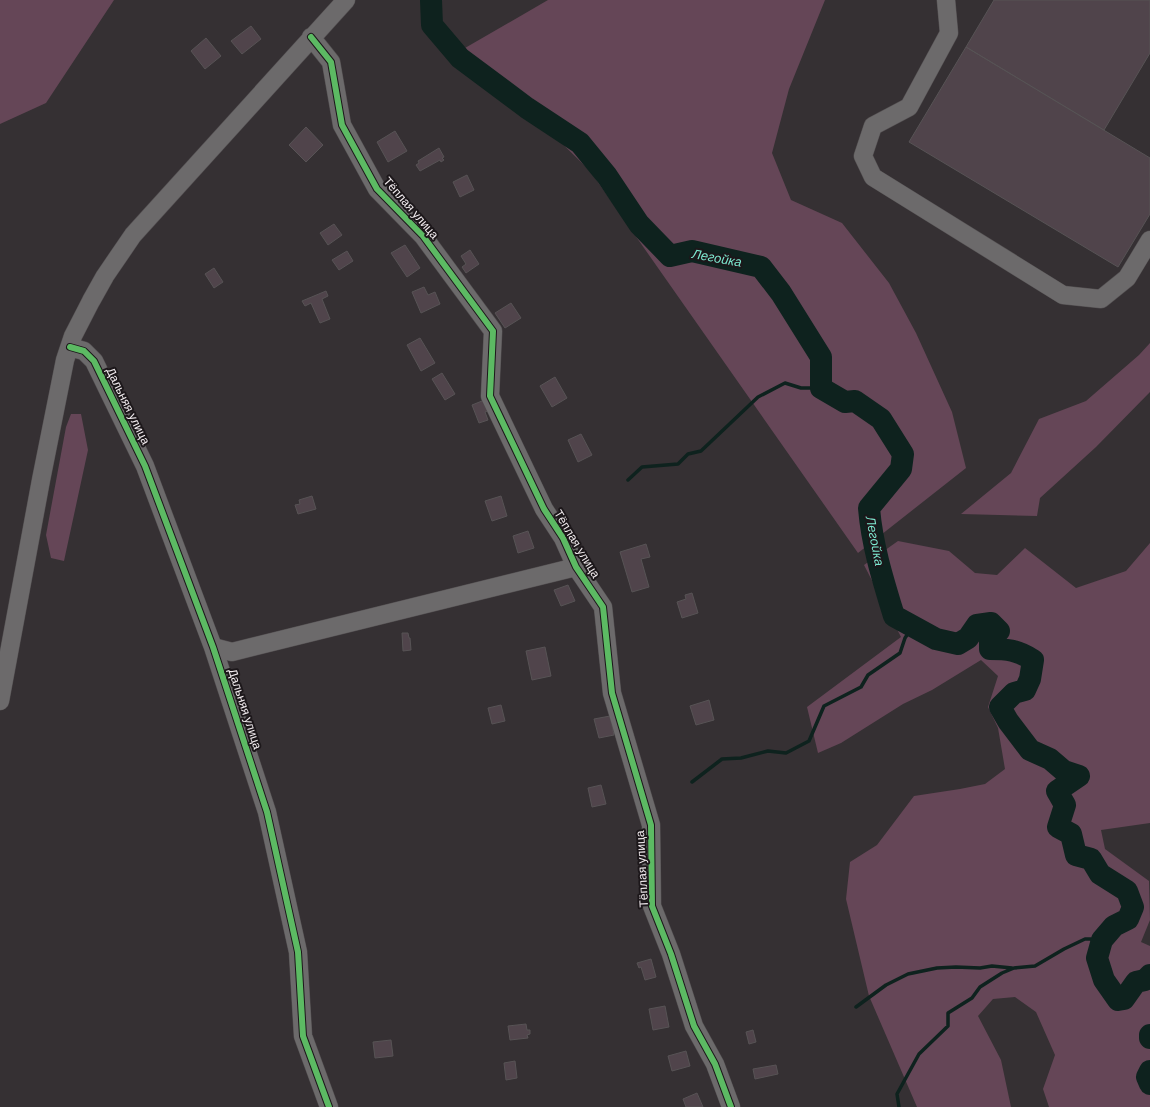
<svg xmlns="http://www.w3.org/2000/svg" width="1150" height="1107" font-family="Arial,sans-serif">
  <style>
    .green { fill: #654657 }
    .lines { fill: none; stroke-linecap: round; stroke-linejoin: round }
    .stream { stroke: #0e221e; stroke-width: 3.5 }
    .river { stroke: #0e221e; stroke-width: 22 }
    .building { fill: #50444b; stroke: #575355 }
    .minor-casing { stroke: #534f51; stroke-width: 19 }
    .minor { stroke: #6c6a6b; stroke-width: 18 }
    .cycleway-casing { stroke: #1c171a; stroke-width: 8 }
    .cycleway { stroke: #5cba63; stroke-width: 6 }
    .labels { text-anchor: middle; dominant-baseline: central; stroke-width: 4; stroke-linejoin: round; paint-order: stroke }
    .street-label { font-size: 12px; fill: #f3edf0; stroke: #1c171a }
    .water-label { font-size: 13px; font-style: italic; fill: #7ce9d0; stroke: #1c171a }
  </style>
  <rect width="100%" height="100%" fill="#353033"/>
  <path class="green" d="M0,0H114L46,103L0,124Z
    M548,0H825L789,89L772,153L791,200L842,223L889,283L916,333L952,412L966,468L858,553L590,171L465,48Z
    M1150,343V392L1096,447L1040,498L1037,516L961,514L1011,473L1039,419L1086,401L1139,355Z
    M71,414H81L88,450L64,561L51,558L46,535L66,427Z
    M898,541L949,551L975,573L997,575L1025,548L1076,588L1126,571L1150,543V823L1101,830L1105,849L1149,881L1150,920L1141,942L1150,946V1107H1049L1043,1089L1055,1055L1036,1012L1015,997L993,999L978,1016L1001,1060L1011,1107H917L869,996L846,899L850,862L877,845L914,796L960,789L985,784L1005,769L998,728L988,707L998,676L981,660L932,690L903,704L841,743L818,753L807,707L901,637L864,565Z"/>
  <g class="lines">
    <path class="stream" d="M628,480L642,467L678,464L688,454L701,451L758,397L785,383L801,388H821
      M692,782L722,759L741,758L768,751L786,753L809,741L824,706L861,687L868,675L900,653L905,638L913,626
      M856,1007L886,985L908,974L937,968L956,967L980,968L992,966L1012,968
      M899,1107L897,1094L919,1054L948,1026V1013L972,998L980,987L1002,973L1014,968L1035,966L1064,949L1085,939H1091L1099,949"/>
    <path class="river" d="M431,0L432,25L460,58L527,108L580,143L607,176L639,224L670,256L692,251L761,267L781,293L821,357V388L845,402L855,401L881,419L903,454L901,469L869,508C872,545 883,580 894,616L936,639L958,644L968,638L977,625L991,623L999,631L990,640V649C1008,649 1017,650 1033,660L1030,679L1025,690L1014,693L1000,707L1008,721L1030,750L1050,759L1064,771L1079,776L1057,791L1065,805L1058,827L1071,834L1076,855L1091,859L1100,874L1127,891L1133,907L1128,919L1114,926L1102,940L1097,958L1104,980L1118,1000L1124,999L1136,982L1145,980L1150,975
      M1150,1035V1038
      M1150,1071L1147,1077L1150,1084"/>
  </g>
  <path class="building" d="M994,0H1150V53L1104,130L966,47Z
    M251,26L261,39L242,54L231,41Z
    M206,38L221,56L205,69L191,51Z
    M966,47L1150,158V214L1118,267L909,142Z
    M306,127L323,145L306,162L289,145Z
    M395,131L407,151L388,162L377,142Z
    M439,148L444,157L442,158L444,160L441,162L440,160L420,171L416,165L419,163L418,161Z
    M467,175L474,190L460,197L453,182Z
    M334,224L342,235L328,245L320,233Z
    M405,245L420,268L407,277L391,253Z
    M470,250L479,264L466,273L462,267L466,264L461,256Z
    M347,251L353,261L339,270L332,260Z
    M214,268L223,282L214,288L205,274Z
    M424,287L428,295L435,292L440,304L421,313L412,292Z
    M326,291L328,296L322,299L330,319L320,323L311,303L305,306L302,301Z
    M511,303L521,318L505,328L495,313Z
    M420,338L435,363L421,371L407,345Z
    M442,373L455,394L445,400L432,379Z
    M555,377L567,398L552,407L540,386Z
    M487,399L490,410L485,412L488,420L479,423L472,405Z
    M581,434L592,455L578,462L568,440Z
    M312,496L316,509L298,514L295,505L300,504L299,500Z
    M501,496L507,516L492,521L485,501Z
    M528,531L534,548L518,553L513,536Z
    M646,544L650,557L641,559L649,587L632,592L620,552Z
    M568,585L575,601L561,606L554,590Z
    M692,593L698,613L682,618L677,602L686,599L685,595Z
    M402,633H408L409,638H410L411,650L403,651Z
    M545,647L551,676L532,680L526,651Z
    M709,700L714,720L696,725L690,706Z
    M501,705L505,721L492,724L488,708Z
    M610,716L614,735L599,738L594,719Z
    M601,785L606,804L592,807L588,788Z
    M651,959L656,977L645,980L641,967L639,968L637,963Z
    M665,1006L669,1027L653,1030L649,1009Z
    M526,1024L527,1030H530V1034L527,1035L528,1038L510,1040L508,1026Z
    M753,1030L756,1042L749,1044L746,1032Z
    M391,1040L393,1056L375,1058L373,1042Z
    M686,1051L690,1066L672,1071L668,1056Z
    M515,1061L517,1078L506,1080L504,1063Z
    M776,1065L778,1074L755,1079L753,1069Z
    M697,1093L703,1107H686L683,1099Z"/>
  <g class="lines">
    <g class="minor-casing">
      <path id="minor" d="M946,0L949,33L909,107L873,126L863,156L873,177L1063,295L1101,299L1127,278L1150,240
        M311,37L331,62L342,125L377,189L423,236L493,331L490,396L544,509L563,538L576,567L603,607L612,693L651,825L652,906L671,954L694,1026L715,1064L731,1107
        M70,347L84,351L94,361L145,466L213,647L267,812L298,952L303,1036L329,1107
        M213,647L232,652L576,567
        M0,701L41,480L65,360L73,336L91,301L105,276L133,235L346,0"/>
    </g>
    <use href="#minor" class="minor"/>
    <g class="cycleway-casing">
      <path id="cycleway" d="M311,37L331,62L342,125L377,189L423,236L493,331L490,396L544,509L563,538L576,567L603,607L612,693L651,825L652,906L671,954L694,1026L715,1064L731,1107
        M70,347L84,351L94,361L145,466L213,647L267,812L298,952L303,1036L329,1107"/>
    </g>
    <use href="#cycleway" class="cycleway"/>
  </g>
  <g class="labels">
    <g class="street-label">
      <text transform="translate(411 208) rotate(49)">Тёплая улица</text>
      <text transform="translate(128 406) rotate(64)">Дальняя улица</text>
      <text transform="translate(577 544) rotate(59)">Тёплая улица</text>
      <text transform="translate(245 709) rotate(72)">Дальняя улица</text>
      <text transform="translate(642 869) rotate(-93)">Тёплая улица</text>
    </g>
    <g class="water-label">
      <text transform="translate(717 258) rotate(10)">Легойка</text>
      <text transform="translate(875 541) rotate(79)">Легойка</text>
    </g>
  </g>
</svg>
